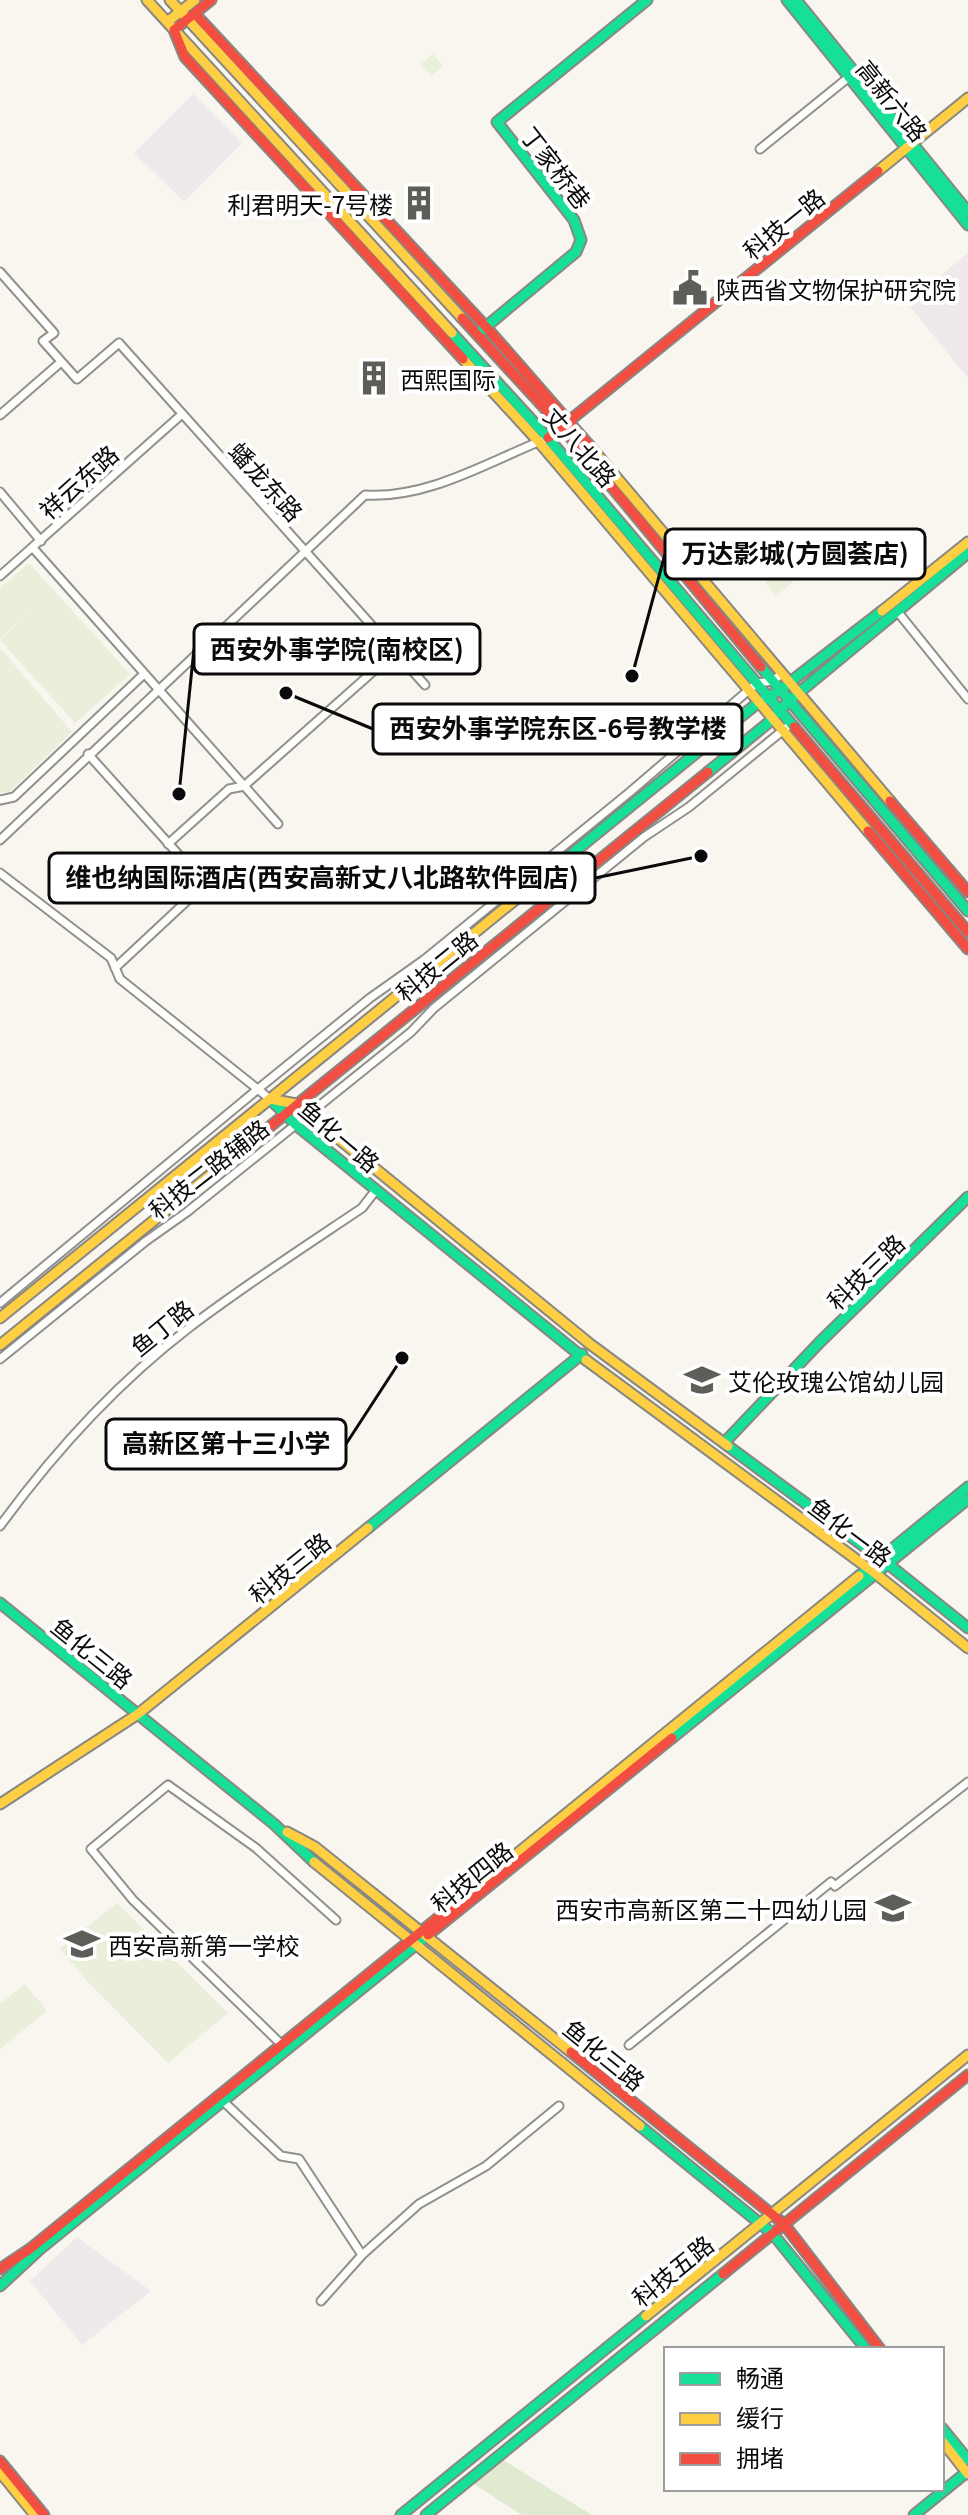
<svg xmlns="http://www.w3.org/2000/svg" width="968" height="2515" font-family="Georgia,'Noto Sans SC',serif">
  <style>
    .industrial { fill: #efe9eb }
    .green { fill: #dfead0 }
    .pitch { fill: #e9efda }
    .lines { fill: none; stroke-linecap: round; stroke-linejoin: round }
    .street-casing { stroke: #91908d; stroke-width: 11 }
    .fast-casing { stroke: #888783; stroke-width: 13 }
    .slow-casing { stroke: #888783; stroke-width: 13 }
    .jam-casing { stroke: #888783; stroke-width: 13 }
    .street { stroke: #fefefc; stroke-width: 7 }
    .fast { stroke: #16e098; stroke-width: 9 }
    .slow { stroke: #ffcf43; stroke-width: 9 }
    .jam { stroke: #f24e42; stroke-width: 9 }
    .labels { text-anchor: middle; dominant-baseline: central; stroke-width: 8; stroke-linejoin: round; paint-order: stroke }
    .street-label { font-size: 24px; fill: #0a0a0a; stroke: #fff }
    .poi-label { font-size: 24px; fill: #0a0a0a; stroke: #fff; text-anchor: start }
    .leader { fill: none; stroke: #0a0a0a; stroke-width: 3 }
    .callout-dot { fill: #0a0a0a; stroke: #fff; stroke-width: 3 }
    .callout { fill: #fff; stroke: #0a0a0a; stroke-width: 3 }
    .callout-label { font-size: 26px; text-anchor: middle; font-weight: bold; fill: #0a0a0a }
  </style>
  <rect width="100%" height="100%" fill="#f8f6ee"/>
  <path class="industrial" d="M193,94L242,143L184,202L134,153Z
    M968,253V378L907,303Z
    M77,2237L151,2291L82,2345L30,2281Z"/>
  <path class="green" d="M503,2460L592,2515H522L474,2484Z"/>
  <path class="pitch" d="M433,54L443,66L431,76L421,64Z
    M790,562L801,575L776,596L765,582Z
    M29,563L130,674L75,723L0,640L41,603L0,638V588Z
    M0,648L72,732L9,792L0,793Z
    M117,1903L228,2013L168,2063L88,1982L60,1949Z
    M25,1984L47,2011L0,2049V2004Z"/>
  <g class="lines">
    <g class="street-casing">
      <path id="street" d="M760,149L849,77
        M0,272L54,333L43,341L77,379L119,343L425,685
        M0,415L61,362
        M0,492L41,541
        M33,548L278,824
        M0,576L181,415
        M897,611L968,699
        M88,754L205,884L115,968
        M0,800L14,797L144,674
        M0,840L365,495C427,499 486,463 543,440
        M168,844L229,789L244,786L395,652
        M0,873L111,958L120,979L270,1099
        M0,1303L258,1089L370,998L425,959L630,792L757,683L773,681L781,674
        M0,1359L146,1241L187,1212L411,1032L434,1008L644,837L689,807L787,727
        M0,1526C54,1452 117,1383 190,1327C245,1285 304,1247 362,1208L376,1190
        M282,2045L133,1900L91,1849L168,1785L256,1848L336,1920
        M629,2045L831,1882L835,1886L968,1782
        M224,2102L281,2156L299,2159L362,2255
        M321,2301L362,2255L419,2204L486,2166L559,2106"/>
    </g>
    <g class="fast-casing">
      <path id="fast" d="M787,0L968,225
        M796,0L968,212
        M482,330L576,252L581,240L574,220L497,122L647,0
        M452,333L548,438L794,727
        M761,667L968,911
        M708,772L768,723L790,700L968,553
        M526,891L754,706L780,690L882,611
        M270,1099L296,1125L586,1360
        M724,1443L820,1342L968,1197
        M728,1446L888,1564L968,1628
        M368,1528L582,1354
        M859,1576L968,1487
        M0,1603L274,1824L314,1862
        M672,1738L968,1499
        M640,2126L773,2234L866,2349
        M0,2286L40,2249L428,1935
        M942,2428L968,2460
        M401,2515L646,2316
        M426,2515L723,2274
        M914,2515L968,2471"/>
    </g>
    <g class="slow-casing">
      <path id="slow" d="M147,0L452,333
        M170,0L462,318
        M167,22L195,0
        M878,171L968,98
        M463,359L539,442L868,831
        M589,445L890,801
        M882,611L968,542
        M270,1099L296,1104L590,1344L728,1446
        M0,1318L526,891
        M0,1345L236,1154
        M586,1360L876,1574L968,1648
        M0,1804L138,1714L368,1528
        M287,1832L315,1847L571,2052
        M314,1862L640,2126
        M481,1883L859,1576
        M646,2316L968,2055
        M942,2441L968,2474
        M0,2472L35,2515"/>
    </g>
    <g class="jam-casing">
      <path id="jam" d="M211,0L174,30L185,57L463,359
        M195,14L486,327L589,445
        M462,318L562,427L761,667
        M548,438L878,171
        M794,727L968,932
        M890,801L968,892
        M868,831L968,949
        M236,1154L708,772
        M428,1935L672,1738
        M571,2052L784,2224L880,2349
        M0,2269L30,2249L481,1883
        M723,2274L968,2075
        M0,2461L44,2515"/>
    </g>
    <use href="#street" class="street"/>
    <use href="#fast" class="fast"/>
    <use href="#slow" class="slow"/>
    <use href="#jam" class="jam"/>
  </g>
  <defs>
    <g id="building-bare" transform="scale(2.76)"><path d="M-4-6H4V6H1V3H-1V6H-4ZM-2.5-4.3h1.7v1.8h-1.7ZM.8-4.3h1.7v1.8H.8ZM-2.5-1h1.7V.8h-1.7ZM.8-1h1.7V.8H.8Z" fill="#5d5d5a" stroke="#fff" stroke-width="2.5" paint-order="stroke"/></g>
    <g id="civic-bare" transform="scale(2.76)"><path d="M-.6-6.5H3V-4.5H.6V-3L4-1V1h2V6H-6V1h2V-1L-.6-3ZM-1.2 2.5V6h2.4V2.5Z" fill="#5d5d5a" stroke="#fff" stroke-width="2.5" paint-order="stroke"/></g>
    <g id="school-bare" transform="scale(2.76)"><path d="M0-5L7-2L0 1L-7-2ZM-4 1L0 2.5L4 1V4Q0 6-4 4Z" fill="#5d5d5a" stroke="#fff" stroke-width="2.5" paint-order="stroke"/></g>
  </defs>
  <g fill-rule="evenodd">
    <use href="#building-bare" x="419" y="203"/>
    <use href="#civic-bare" x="690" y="288"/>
    <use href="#building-bare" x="374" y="378"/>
    <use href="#school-bare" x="702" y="1380"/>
    <use href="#school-bare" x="893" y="1908"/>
    <use href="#school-bare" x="82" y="1944"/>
  </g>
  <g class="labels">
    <g class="street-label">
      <text transform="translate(893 100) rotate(51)">高新六路</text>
      <text transform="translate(557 167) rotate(52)">丁家桥巷</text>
      <text transform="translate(783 223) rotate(-39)">科技一路</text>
      <text transform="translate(581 446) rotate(49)">丈八北路</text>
      <text transform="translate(78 481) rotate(-42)">祥云东路</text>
      <text transform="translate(267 481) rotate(48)">蟠龙东路</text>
      <text transform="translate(436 965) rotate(-39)">科技二路</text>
      <text transform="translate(340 1135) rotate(40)">鱼化一路</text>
      <text transform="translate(208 1168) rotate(-38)">科技二路辅路</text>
      <text transform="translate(865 1271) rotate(-44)">科技三路</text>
      <text transform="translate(161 1327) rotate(-39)">鱼丁路</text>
      <text transform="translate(851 1531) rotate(37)">鱼化一路</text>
      <text transform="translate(289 1567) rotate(-39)">科技三路</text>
      <text transform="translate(93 1652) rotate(39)">鱼化三路</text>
      <text transform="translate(471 1876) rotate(-39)">科技四路</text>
      <text transform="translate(605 2054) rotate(39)">鱼化三路</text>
      <text transform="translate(672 2270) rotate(-39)">科技五路</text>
    </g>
    <g class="poi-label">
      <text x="393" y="203" text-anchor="end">利君明天-7号楼</text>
      <text x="716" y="288">陕西省文物保护研究院</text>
      <text x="400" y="378">西熙国际</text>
      <text x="728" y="1380">艾伦玫瑰公馆幼儿园</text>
      <text x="867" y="1908" text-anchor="end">西安市高新区第二十四幼儿园</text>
      <text x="108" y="1944">西安高新第一学校</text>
    </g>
  </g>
  <path class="leader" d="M632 676L665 554M179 794L194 649M286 693L373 729M701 856L595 878M402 1358L346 1444"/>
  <g class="callout-dot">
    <circle cx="632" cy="676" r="8"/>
    <circle cx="179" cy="794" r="8"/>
    <circle cx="286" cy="693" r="8"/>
    <circle cx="701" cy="856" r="8"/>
    <circle cx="402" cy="1358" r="8"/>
  </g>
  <g class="callout">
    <rect x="665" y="529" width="260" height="50" rx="8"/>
    <rect x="194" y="624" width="286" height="50" rx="8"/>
    <rect x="373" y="704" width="369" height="50" rx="8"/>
    <rect x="49" y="853" width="546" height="50" rx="8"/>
    <rect x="106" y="1419" width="240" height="50" rx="8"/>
  </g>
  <g class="callout-label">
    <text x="795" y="563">万达影城(方圆荟店)</text>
    <text x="337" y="659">西安外事学院(南校区)</text>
    <text x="558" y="738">西安外事学院东区-6号教学楼</text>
    <text x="322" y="887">维也纳国际酒店(西安高新丈八北路软件园店)</text>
    <text x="226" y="1453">高新区第十三小学</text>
  </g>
  <rect x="664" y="2347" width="280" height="144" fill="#ffffff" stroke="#9d9d9d" stroke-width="2"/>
  <rect x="680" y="2373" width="40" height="12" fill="#16e098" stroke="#9d9d9d" stroke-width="2"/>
  <text x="736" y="2387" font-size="24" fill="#0a0a0a">畅通</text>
  <rect x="680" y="2413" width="40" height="12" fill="#ffcf43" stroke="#9d9d9d" stroke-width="2"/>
  <text x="736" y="2427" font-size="24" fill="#0a0a0a">缓行</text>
  <rect x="680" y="2453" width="40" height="12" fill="#f24e42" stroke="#9d9d9d" stroke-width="2"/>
  <text x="736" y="2467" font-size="24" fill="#0a0a0a">拥堵</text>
</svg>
